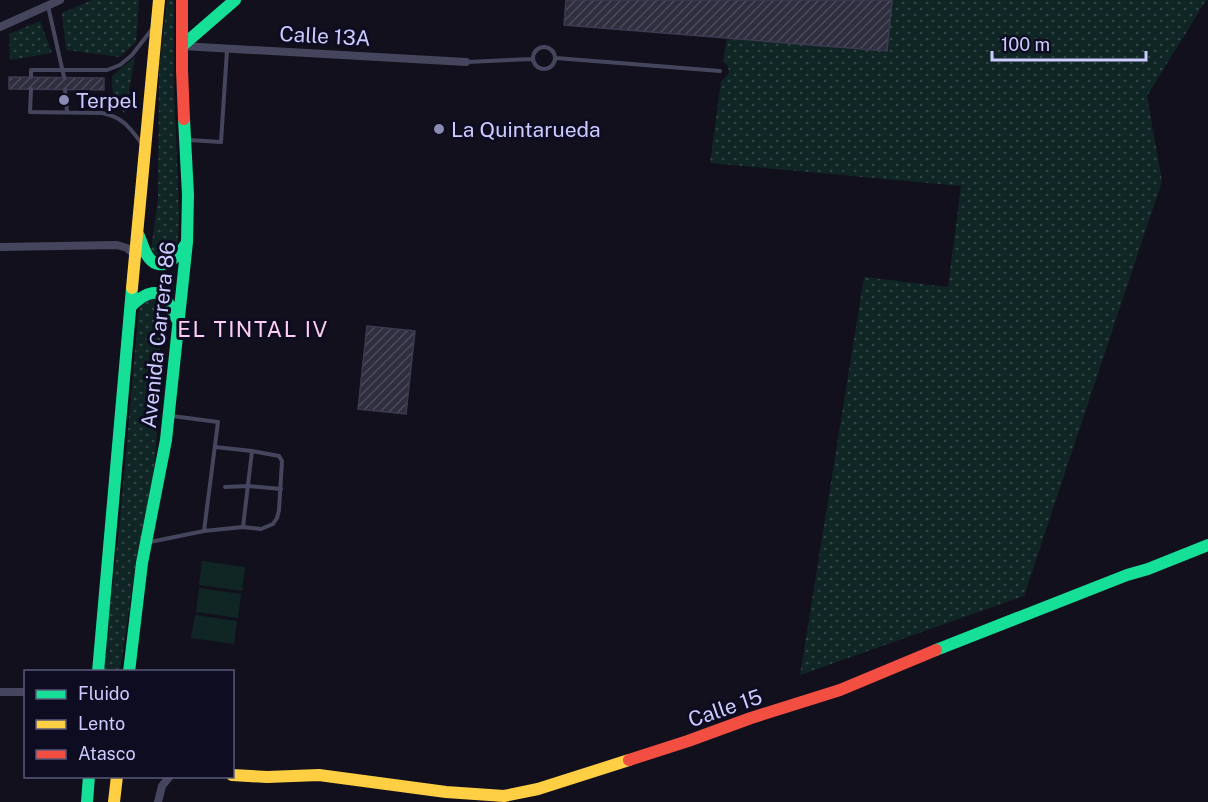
<svg xmlns="http://www.w3.org/2000/svg" width="1208" height="802" font-family="'Public Sans',sans-serif">
  <style>
    .grass { fill: url(#grass-dots) }
    .garden { fill: #102625 }
    .building { fill: url(#building-hatch); stroke: #3c3a50; stroke-width: 1.5 }
    .lines { fill: none; stroke-linecap: round; stroke-linejoin: round }
    .lane { stroke: #45465d; stroke-width: 4 }
    .street { stroke: #45465d; stroke-width: 8 }
    .fast { stroke: #16e098; stroke-width: 12 }
    .slow { stroke: #ffcf43; stroke-width: 12 }
    .jam { stroke: #f24e42; stroke-width: 12 }
    .poi-dot { fill: #8b8ab0; stroke: #0e0c20; stroke-width: 2 }
    .labels { text-anchor: middle; dominant-baseline: central; stroke-width: 6; stroke-linejoin: round; paint-order: stroke }
    .street-label { font-size: 21px; fill: #cccbff; stroke: #0e0c20 }
    .poi-label { font-size: 21px; fill: #cccbff; stroke: #0e0c20; text-anchor: start }
    .neighbourhood-label { font-size: 22px; letter-spacing: 1.5px; fill: #ffcdf2; stroke: #0e0c20 }
  </style>
  <defs>
    <pattern id="grass-dots" width="8" height="8" patternUnits="userSpaceOnUse" patternTransform="scale(1.5)"><rect width="8" height="8" fill="#102625"/><path d="M2 2h.1M6 6h.1" fill="none" stroke="#324446" stroke-width="1.8" stroke-linecap="round"/></pattern>
    <pattern id="building-hatch" width="6" height="6" patternUnits="userSpaceOnUse" patternTransform="scale(1.5)"><rect width="6" height="6" fill="#2f2e3e"/><path d="M-1 1l2-2M0 6l6-6M5 7l2-2" fill="none" stroke="#4c4b5b"/></pattern>
  </defs>
  <rect width="100%" height="100%" fill="#12101c"/>
  <path class="grass" d="M92,0H139L136,42L120,57L66,50L62,13Z
    M167,0H174V87L179,213L178,241L173,253L162,258H158L151,250L158,199L159,69Z
    M892,0H1206L1147,96L1162,181L1024,596L800,675L864,277L948,287L961,186L710,163L721,81C730,75 732,69 723,61L727,38L887,51Z
    M40,21L52,53L10,60L9,34Z
    M135,57L125,114L113,98L112,76Z
    M153,299L164,305L165,312L157,367L156,412L157,435L154,469L145,521L138,550L120,671L104,672L109,613L119,531L138,317C141,305 140,301 153,299Z"/>
  <path class="garden" d="M202,561L245,567L242,591L199,585Z
    M199,588L241,594L238,618L196,612Z
    M195,615L237,621L234,644L191,638Z"/>
  <path class="building" d="M566,0H892L887,51L564,25Z
    M9,77L104,78V90L9,89Z
    M367,326L415,331L406,414L358,409Z"/>
  <g class="lines">
    <path class="lane" d="M48,6L64,77
      M533 58a11 11 0 1 1 22 0a11 11 0 1 1-22 0Z
      M556,58L720,71
      M467,62L532,59
      M31,77V70H107L120,65L132,55L152,29
      M31,89L30,112L102,113C123,117 130,128 142,144
      M65,90L67,112
      M189,140L221,142L227,50
      M215,447L252,451L279,456L282,461L279,510L277,518L273,524L261,529L243,527
      M225,487L248,486L281,489
      M204,531L243,527L252,451
      M150,542L204,531L218,422L172,416"/>
    <path class="street" d="M0,27L60,0
      M182,46L466,62
      M0,247L117,245L127,248L136,256
      M0,692H26
      M158,802L162,786L170,776"/>
    <path class="fast" d="M182,46L235,0
      M139,236C142,243 144,252 149,258C162,274 178,256 186,244
      M131,306C159,280 165,296 179,323
      M936,650L1127,575L1148,569L1208,545
      M98,672L132,288
      M129,672L142,563L166,440L187,242L188,195L184,119
      M87,802L89,776"/>
    <path class="slow" d="M132,288L159,0
      M232,775L267,777L319,775L446,792L504,796L538,789L629,760
      M114,802L117,776"/>
    <path class="jam" d="M182,0V70L184,119
      M629,760L688,741L751,718L840,690L936,650"/>
  </g>
  <g class="poi-dot">
    <circle cx="64" cy="100" r="6"/>
    <circle cx="439" cy="129" r="6"/>
  </g>
  <g class="labels">
    <g class="street-label">
      <text transform="translate(325 36) rotate(3)">Calle 13A</text>
      <text transform="translate(158 335) rotate(-84)">Avenida Carrera 86</text>
      <text transform="translate(725 708) rotate(-19)">Calle 15</text>
    </g>
    <g class="poi-label">
      <text x="76" y="100">Terpel</text>
      <text x="451" y="129">La Quintarueda</text>
    </g>
    <g class="neighbourhood-label">
      <text x="253" y="329">EL TINTAL IV</text>
    </g>
  </g>
  <rect x="24" y="670" width="210" height="108" fill="#0e0c20" stroke="#5a5879" stroke-width="1.5"/>
  <rect x="36" y="690" width="30" height="9" fill="#16e098" stroke="#5a5879" stroke-width="1.5"/>
  <text x="78" y="700" font-size="18" fill="#cccbff">Fluido</text>
  <rect x="36" y="720" width="30" height="9" fill="#ffcf43" stroke="#5a5879" stroke-width="1.5"/>
  <text x="78" y="730" font-size="18" fill="#cccbff">Lento</text>
  <rect x="36" y="750" width="30" height="9" fill="#f24e42" stroke="#5a5879" stroke-width="1.5"/>
  <text x="78" y="760" font-size="18" fill="#cccbff">Atasco</text>
  <path d="M992 51v9h154v-9" fill="none" stroke="#cccbff" stroke-width="3"/>
  <text x="1001" y="51" font-size="18" fill="#cccbff" stroke="#0e0c20" stroke-width="4.5" paint-order="stroke">100 m</text>
</svg>
